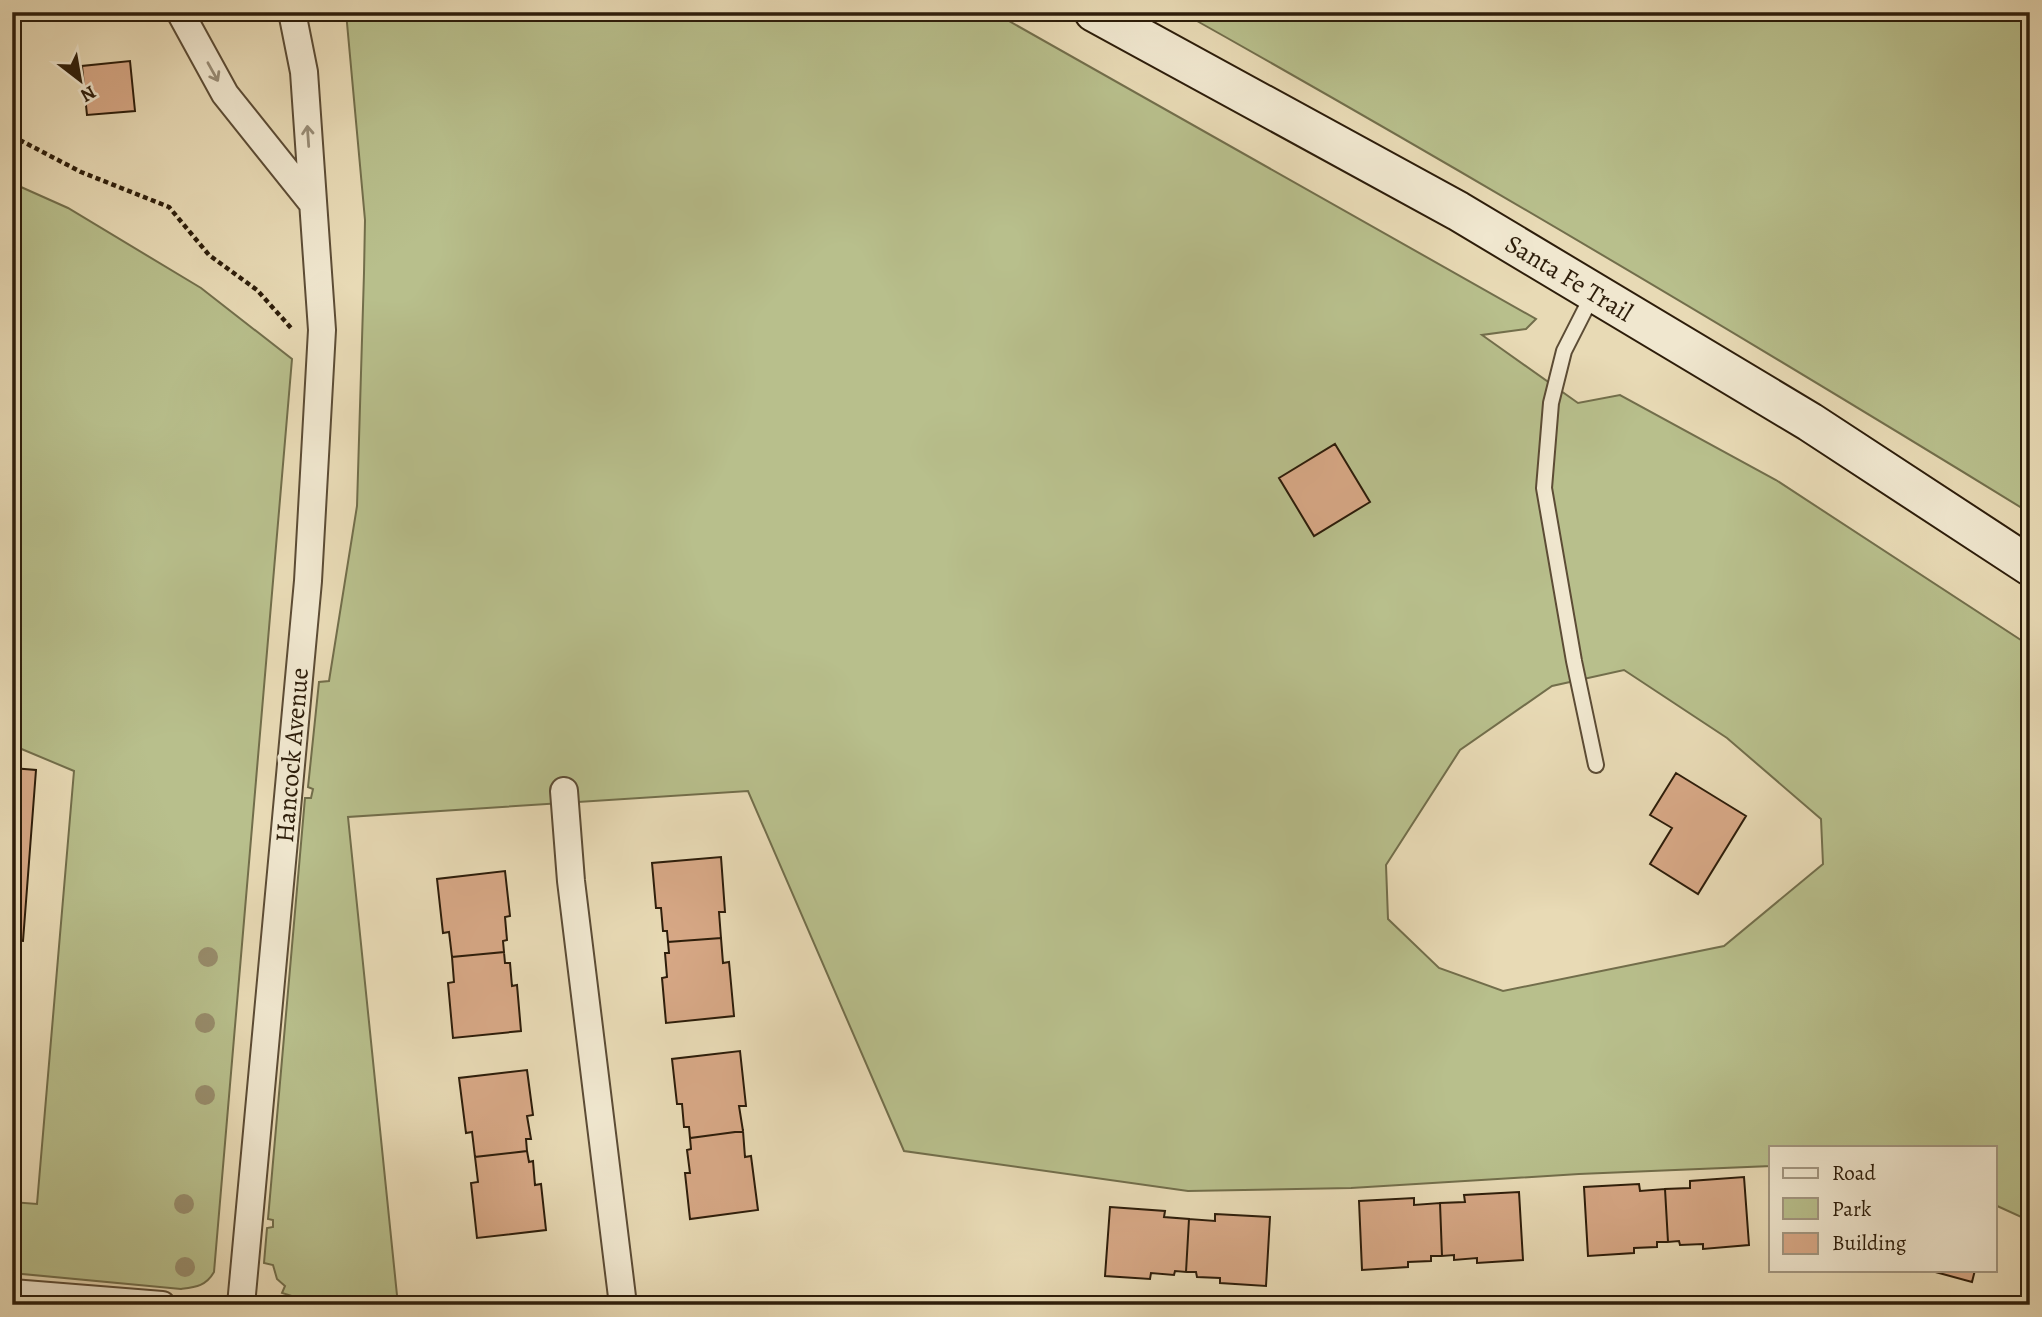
<svg xmlns="http://www.w3.org/2000/svg" width="2042" height="1317" font-family="Alegreya,serif">
  <style>
    .green { fill: #b8bf8c; stroke: #726e4b; stroke-width: 2; fill-rule: evenodd }
    .building { fill: #d7a886; stroke: #2d1d0a; stroke-width: 2 }
    .lines { fill: none; stroke-linecap: round; stroke-linejoin: round }
    .lane-casing { stroke: #5c4c35; stroke-width: 18 }
    .street-casing { stroke: #5c4c35; stroke-width: 30 }
    .secondary-casing { stroke: #2d1d0a; stroke-width: 42 }
    .path { stroke: #2d1d0a; stroke-width: 4.5; stroke-dasharray: 5 3.5; stroke-linecap: butt }
    .lane { stroke: #f0e7cf; stroke-width: 14 }
    .street { stroke: #f0e7cf; stroke-width: 26 }
    .secondary { stroke: #f0e7cf; stroke-width: 38 }
    .tree { fill: #988d6c }
    .oneway { stroke: #988c76 }
    .labels { text-anchor: middle; dominant-baseline: central; stroke-width: 7; stroke-linejoin: round; paint-order: stroke }
    .street-label { font-size: 26px; fill: #2d1d0a; stroke: #f0e7cf }
  </style>
  <rect width="100%" height="100%" fill="#e8dab5"/>
  <filter id="stains"><feTurbulence type="fractalNoise" baseFrequency=".00286" numOctaves="4"/><feColorMatrix values="0 0 0 0 .2 0 0 0 0 .09 0 0 0 0 .02 0 0 0 .5 -.17"/></filter>
  <radialGradient id="worn" r=".72"><stop offset=".6" stop-color="#630" stop-opacity="0"/><stop offset="1" stop-color="#630" stop-opacity=".3"/></radialGradient>
  <path class="green" d="M346,12H993L1536,319L1526,329L1482,335L1578,403L1620,395L1776,480L2030,646V1221L1995,1205V1147H1771V1166L1579,1174L1351,1188L1188,1191L904,1151L748,791L348,817L398,1305L298,1298L282,1293L285,1286L277,1279L273,1265L264,1263L267,1228L273,1227V1220L268,1219L305,798H311L313,789L308,787L319,682L329,681L357,506L364,273L365,220ZM1624,670L1727,738L1821,819L1823,864L1724,946L1503,991L1439,968L1388,919L1386,865L1460,750L1552,686Z
    M1181,12H2030V513C1750,341 1468,173 1181,12Z
    M12,183L68,208L201,288L292,359L214,1272C206,1286 196,1287 181,1289L12,1273V1202L37,1204L74,771L12,745Z"/>
  <path class="building" d="M130,61L135,111L87,115L82,66Z
    M1335,444L1370,502L1314,536L1279,478Z
    M12,768L36,770L23,941L12,940Z
    M1676,773L1746,816L1698,894L1650,864L1672,828L1650,815Z
    M721,857L725,912H719L721,938L668,942L667,931H663L661,908H656L652,863Z
    M505,871L510,916L505,917L507,940L503,941L504,952L452,957L449,932L443,933L437,879Z
    M721,938L723,963L729,962L734,1016L666,1023L662,978L667,977L665,953H669L668,942Z
    M504,952L505,963H510L512,986L517,985L521,1031L453,1038L448,983L454,982L452,957Z
    M740,1051L746,1106H739L743,1131L690,1138L689,1127H684L682,1104H677L672,1059Z
    M527,1070L533,1115L527,1116L531,1139H526L527,1151L475,1157L472,1132L466,1133L459,1078Z
    M743,1131L745,1157L751,1156L758,1210L690,1219L685,1173H690L687,1150L691,1149L690,1138Z
    M527,1151L529,1162L533,1161L535,1185L541,1184L546,1230L477,1238L471,1183L478,1182L475,1157Z
    M1744,1177L1749,1245L1703,1249V1244L1680,1245L1679,1241L1668,1242L1665,1189L1690,1188V1181Z
    M1639,1184L1640,1191L1665,1189L1668,1242H1657V1247L1634,1248V1253L1588,1256L1584,1187Z
    M1519,1192L1523,1260L1477,1263V1258L1454,1260V1255L1442,1256L1440,1203L1465,1202L1464,1195Z
    M1414,1198V1205L1440,1203L1442,1256H1431V1261L1408,1262V1267L1362,1270L1359,1201Z
    M1110,1207L1165,1211L1164,1217L1189,1219L1186,1272L1175,1271L1174,1275L1151,1273L1150,1279L1105,1276Z
    M1215,1214L1270,1217L1266,1286L1220,1283V1278L1197,1277L1196,1272H1186L1189,1219L1215,1221Z
    M1928,1270H1975L1972,1282Z"/>
  <g class="lines">
    <g class="lane-casing">
      <path id="lane" d="M1593,294L1564,351L1551,403L1544,488L1574,661L1596,765"/>
    </g>
    <g class="street-casing">
      <path id="street" d="M180,12L225,94L313,204
        M564,791L571,881L623,1305
        M12,1293L162,1305
        M241,1305L308,581L322,330L304,72L292,12"/>
    </g>
    <g class="secondary-casing">
      <path id="secondary" d="M1094,12L1458,211L1810,422L2030,566"/>
    </g>
    <path class="path" d="M12,136L81,172L169,207L209,255L257,290L292,329"/>
    <use href="#lane" class="lane"/>
    <use href="#street" class="street"/>
    <use href="#secondary" class="secondary"/>
  </g>
  <g class="tree">
    <circle cx="208" cy="957" r="10"/>
    <circle cx="205" cy="1023" r="10"/>
    <circle cx="205" cy="1095" r="10"/>
    <circle cx="184" cy="1204" r="10"/>
    <circle cx="185" cy="1267" r="10"/>
  </g>
  <defs><path id="oneway-shaft" d="M-6 0H5M1.5-3L5.5 0L1.5 3" fill="none" stroke-width="1.6" stroke-linecap="round" stroke-linejoin="round" transform="scale(1.75)"/></defs>
  <g class="oneway">
    <use href="#oneway-shaft" transform="translate(213 72) rotate(61)"/>
    <use href="#oneway-shaft" transform="translate(308 136) rotate(-94)"/>
  </g>
  <g class="labels">
    <g class="street-label">
      <text transform="translate(1569 278) rotate(31)">Santa Fe Trail</text>
      <text transform="translate(292 755) rotate(-85)">Hancock Avenue</text>
    </g>
  </g>
  <rect width="2042" height="1317" fill="none" stroke="#e8dab5" stroke-width="42"/>
  <rect x="14" y="14" width="2014" height="1289" fill="none" stroke="#2d1d0a" stroke-width="3.5"/>
  <rect x="21" y="21" width="2000" height="1275" fill="none" stroke="#2d1d0a" stroke-width="2"/>
  <rect x="1769" y="1146" width="228" height="126" fill="#f0e7cf" stroke="#a29680" stroke-width="2"/>
  <rect x="1783" y="1168" width="35" height="10" fill="#f0e7cf" stroke="#a29680" stroke-width="2"/>
  <text x="1832" y="1180" font-size="21" fill="#2d1d0a">Road</text>
  <rect x="1783" y="1198" width="35" height="21" fill="#b8bf8c" stroke="#a29680" stroke-width="2"/>
  <text x="1832" y="1216" font-size="21" fill="#2d1d0a">Park</text>
  <rect x="1783" y="1233" width="35" height="21" fill="#d7a886" stroke="#a29680" stroke-width="2"/>
  <text x="1832" y="1250" font-size="21" fill="#2d1d0a">Building</text>
  <g transform="translate(80 80) rotate(149)" stroke="#f0e7cf" stroke-width="5" paint-order="stroke">
  <path d="M0-5L12 26L0 18L-12 26Z" fill="#2d1d0a"/>
  <text y="-10" font-size="19" font-weight="bold" text-anchor="middle" fill="#2d1d0a">N</text>
  </g>
  <rect width="100%" height="100%" filter="url(#stains)"/>
  <rect width="100%" height="100%" fill="url(#worn)"/>
</svg>
